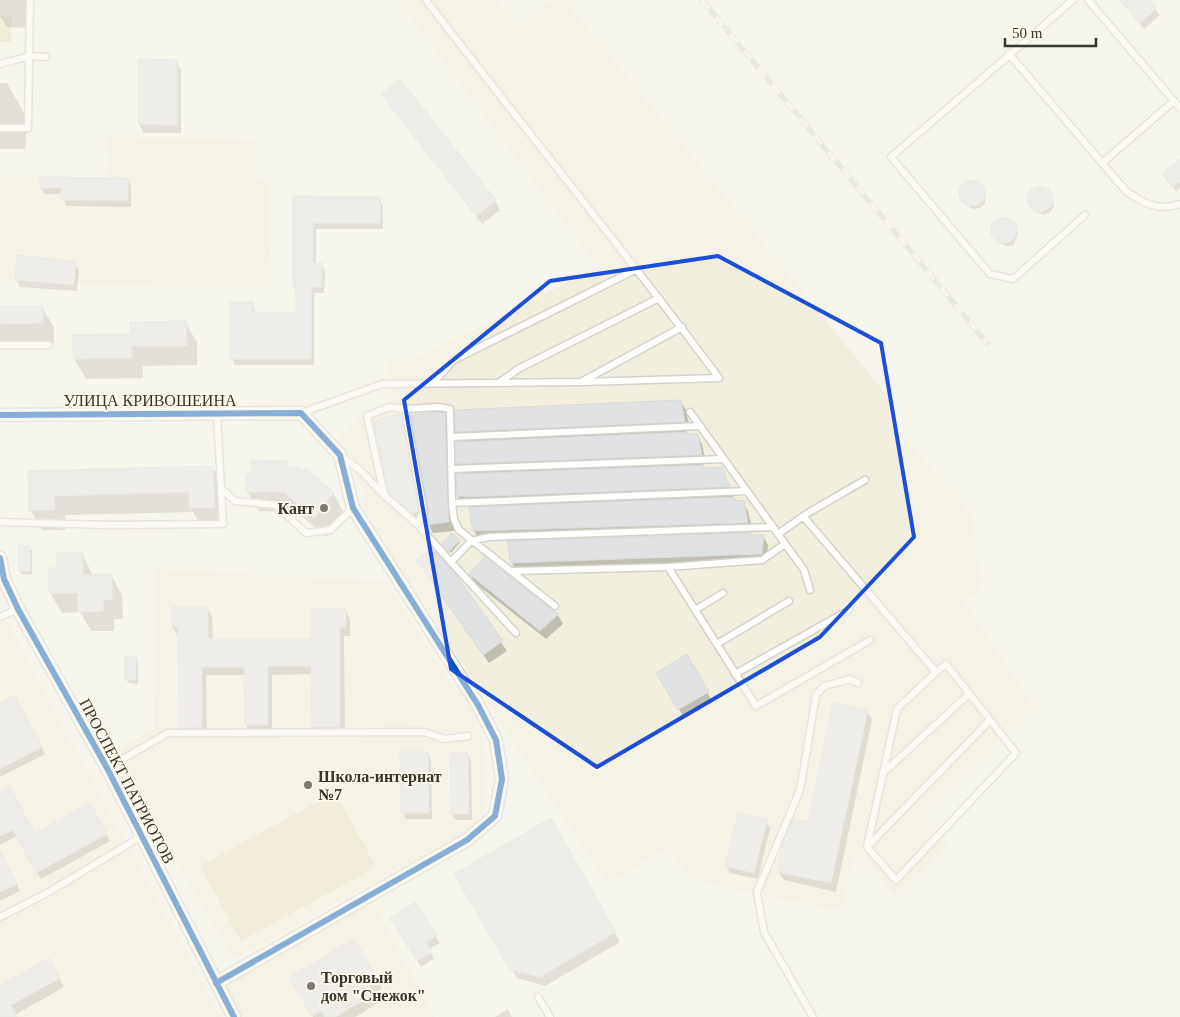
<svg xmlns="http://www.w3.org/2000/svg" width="1180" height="1017" font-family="Georgia,serif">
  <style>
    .built { fill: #f1eedd }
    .green { fill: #e7e0c2 }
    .shadow { fill: #0003 }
    .building { fill: #e0e1e3; stroke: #d9d9d8 }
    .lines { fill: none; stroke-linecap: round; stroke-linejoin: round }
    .lane-casing { stroke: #d4d2cc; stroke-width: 9 }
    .street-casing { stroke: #d4d2cc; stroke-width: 15 }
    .lane { stroke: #fefefc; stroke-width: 6 }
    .street { stroke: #fefefc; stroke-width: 12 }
    .rail-casing { stroke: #d8d7d5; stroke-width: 5.5 }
    .rail { stroke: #fbf8e9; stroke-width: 4; stroke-dasharray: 11; stroke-linecap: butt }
    .cycleway-casing { stroke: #fbf8e9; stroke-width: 9 }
    .cycleway { stroke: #0057b8; stroke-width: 6 }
    .marked { fill: none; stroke: #1d4ed8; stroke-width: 4; stroke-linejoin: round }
    .poi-dot { fill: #7a7972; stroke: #fbf8e9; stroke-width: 2 }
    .labels { text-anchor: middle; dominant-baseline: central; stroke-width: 4; stroke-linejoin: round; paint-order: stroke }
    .street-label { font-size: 16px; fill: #373630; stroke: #fbf8e9 }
    .poi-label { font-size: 16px; font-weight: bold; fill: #373630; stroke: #fbf8e9; text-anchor: start }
  </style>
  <rect width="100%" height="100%" fill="#f7f5ed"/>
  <path class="built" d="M398,0H495L517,26L522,25L552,0H564L889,398V422L971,514L981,587L964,602L1034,706L919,819L948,845L898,897L888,888L864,856L853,855L843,907L833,910L690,879L669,846L608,884L361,511L367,491L353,476L362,467L336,442L362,416L393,404L389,360L416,359L598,267Z
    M107,137L255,141L257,180L268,181L271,289L57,284L0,279V175L108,178L110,149L106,148Z
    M155,569L387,582L452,686L464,695L483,736L485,808L470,830L234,959L114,753L154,728Z
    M0,609L30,667L221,1017H0Z
    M372,901L434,1017H241L224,986Z"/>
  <path class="green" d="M0,16H12L11,42H0Z
    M335,792L376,867L241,941L200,866Z"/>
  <path class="shadow" d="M0,0H29L28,28L7,27L0,16Z
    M1120,0H1149L1160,15L1144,29Z
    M139,61H176L181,70V133H144L139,124Z
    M0,83H7L27,118L25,149H0Z
    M383,94L495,201L500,210L482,224Z
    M1180,161V188L1176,191L1166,179Z
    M127,179L131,186V207L66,206L63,194H45L41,188Z
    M973,181L985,192V203L980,208L972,209L963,200L961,189L966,183Z
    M1045,188L1053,198L1054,206L1050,212L1044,215L1033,211L1029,195L1033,189Z
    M294,198H379L383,205V229H316V265H321L325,271L324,293H314V365H235L232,358L253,303L256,314H297V292L294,287Z
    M1005,218L1012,221L1018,233L1014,244L1008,247L997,242L992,230L994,223Z
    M18,256L75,264L79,270L77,291L20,287L16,280Z
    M0,307H42L54,327V343H0Z
    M185,322L197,342V365L143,366V378L86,379L74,359L131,336Z
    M680,401L686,410L690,430H685L688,435H697L702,444L706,463L702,464L705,469H721L736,502H743L748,511L753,532L479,540L474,531L478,507L463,505L458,496L464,475L457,463L463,443L457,431Z
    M400,415L405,424L423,520L419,522L395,502L390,492Z
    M444,415L450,423L454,531L433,533L428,524Z
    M286,462L289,468L302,473L305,470L333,493L344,513L326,537L297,512L259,511L247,491Z
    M213,467L224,487L225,527H202L193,512L65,515V530H42L31,511L29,472Z
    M452,534L460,542L451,553L444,546Z
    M763,536L768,545L767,562L517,572L512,563Z
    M30,547L32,551V575L21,574L19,570Z
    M82,553L93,576L111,575L122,595L123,619H114V631H91L80,612L62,613L50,593L59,569Z
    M485,558L558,615L563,624L546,639L475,583L470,574Z
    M418,561L453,573L507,651L489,663Z
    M207,608L212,617L213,640H313L345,610L350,619V636H344L345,735H318L313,727V674L272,675V733H251L246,725L245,675H206L207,736H185L180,727L178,636L173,627Z
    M686,656L711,699L683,716L657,673Z
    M136,658L138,662V684L129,683L126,679Z
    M18,703L45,754L0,777V704Z
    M867,711L872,720L836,892L784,880L778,871L809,824Z
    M428,753L431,760L432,819H406L402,812Z
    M467,754L471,760L472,820H456L452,814Z
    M0,791L34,835L90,804L110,841L41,879L17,836L0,845Z
    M550,820L620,942L545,986L517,978L456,875Z
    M766,822L770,828L758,879L730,873L726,866Z
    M0,850L20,891L0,901Z
    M416,903L440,943L429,949L434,959L421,967L392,918Z
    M354,941L382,988L373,994L378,1003L355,1017H313L291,978Z
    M49,960L64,987L15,1015L16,1017H0V987Z
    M508,1009L512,1017H495Z"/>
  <path class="building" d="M1120,0H1151L1157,8L1140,23Z
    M138,59L177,60V125L138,124Z
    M400,79L496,200L476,216L381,94Z
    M1180,159V182L1173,188L1162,174Z
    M40,177L128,178V201L61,200V188H40Z
    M959 193a13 13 0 1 1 26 0a13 13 0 1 1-26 0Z
    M1027 199a13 13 0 1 1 26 0a13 13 0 1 1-26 0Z
    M293,196L380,197V223H313V263H322V287H311V359H230V302H253V313H296V287H293Z
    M991 230a13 13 0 1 1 26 0a13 13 0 1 1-26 0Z
    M17,255L76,262L74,285L15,280Z
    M0,306H43V323L0,324Z
    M186,321L187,346H132V358L73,359V335L130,334V322Z
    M681,400L685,422L455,432V410Z
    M438,412L445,413L449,522L427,525L426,519L429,511L411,415Z
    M401,414L419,511L413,514L389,493L373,421Z
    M687,432L688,434H698L702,455L456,464V442Z
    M251,460L287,461V467H297L302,471L305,468L334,492L314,518L284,492H246V474H251Z
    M704,465V468L722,467L730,487L467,497L457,496L456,474Z
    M213,466L215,507L189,508V492L54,496L55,510L29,511L28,471Z
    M734,497L736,501L744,500L748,523L473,531L469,507Z
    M452,533L460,540L449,552L442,544Z
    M750,533L751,535H764L762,554L511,563L507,541Z
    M18,545L30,546V571H18Z
    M431,548L454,572L503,641L483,655L417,560Z
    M83,552V575L112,574V599L103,600V611L78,612V593H49V568H57V553Z
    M485,557L552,610L559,614L540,631L469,574Z
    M172,607H208V639H311V609H346V627H340V727H312L311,666H268V725H245L244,667H202V727L179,728L178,627H172Z
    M687,654L709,692L678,710L656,673Z
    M125,657H137L136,680H125Z
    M15,695L42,747L0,769V703Z
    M833,703L868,710L831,883L777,872L783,842L793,819L808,822Z
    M400,752H428L429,813H401Z
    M450,753H468L469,814H451Z
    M9,785L34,834L90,803L107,834L36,873L13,830L0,836V790Z
    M738,813L767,820L754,873L725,866Z
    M551,818L616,932L540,977L510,970L454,874Z
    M0,849L17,884L0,892Z
    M416,902L437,936L426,942L432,952L417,961L390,918Z
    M354,939L378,979L369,985L374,994L335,1017H325L321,1011L312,1016L289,978Z
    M49,958L60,978L11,1005L17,1017H0V986Z"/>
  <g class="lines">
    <g class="lane-casing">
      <path id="lane" d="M426,0C523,127 624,250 719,378
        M1073,0L891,157L990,274L1013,279L1085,215
        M1088,0L1180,108
        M1009,54L1126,191C1144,204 1158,211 1180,204
        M0,64L30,56L46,57
        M0,128H28L30,0
        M1102,163L1174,101
        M682,327L581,382L719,378
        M0,345H48
        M500,382L518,369L659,298
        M433,383L454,360L637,269
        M405,409L424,512L417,524
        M690,412L804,570L810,590
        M301,413L382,384L581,382
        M217,414L221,488L235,501L276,505L306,533L330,530L353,508
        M451,437L700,426
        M341,456L361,471L385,496L417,524L451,562L471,541L489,537L773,527
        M452,469L724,459
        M384,494L367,416L389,407L405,409L438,407L450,409L452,503L454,519L459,530L555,606
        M452,503L747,491
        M803,516L936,672L897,709L867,847L896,880L1016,753L946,664L936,672
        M0,522L109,525L223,524L221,488
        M778,534L808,513L865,480
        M451,562L516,633
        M668,567L756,706L870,640
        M513,571L668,567L762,560L785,544
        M695,610L723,593
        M0,617L18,609
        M717,644L789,601
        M735,674L849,610
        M107,768L168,733L424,732L444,739L468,736
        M883,773L969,694
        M868,846L990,720
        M0,917L49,892L142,836
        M538,997L550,1017
        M813,1017L764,932L757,892L800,790L816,695L824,686L850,679L858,683"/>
    </g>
    <g class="street-casing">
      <path id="street" d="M0,415L301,413L340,455L353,508L478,705L496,740L502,779L495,816L467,840L216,983
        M0,558L4,579L18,609L107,768L234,1017"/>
    </g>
    <use href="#lane" class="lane"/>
    <use href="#street" class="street"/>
    <g class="rail-casing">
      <path id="rail" d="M702,0L987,343"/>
    </g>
    <use href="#rail" class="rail"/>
    <g class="cycleway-casing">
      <path id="cycleway" d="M0,415L301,413L340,455L353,508L478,705L496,740L502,779L495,816L467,840L216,983
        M0,558L4,579L18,609L107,768L234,1017"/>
    </g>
    <use href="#cycleway" class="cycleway"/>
  </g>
  <path d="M0 0H1180V1017H0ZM718,256L881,343L914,537L820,637L597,767L451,669L404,400L550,281Z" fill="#f7f5ed" fill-opacity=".55" fill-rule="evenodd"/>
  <path class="marked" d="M718,256L881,343L914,537L820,637L597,767L451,669L404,400L550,281Z"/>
  <g class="poi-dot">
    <circle cx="324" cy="508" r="5"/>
    <circle cx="308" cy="785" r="5"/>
    <circle cx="311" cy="986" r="5"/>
  </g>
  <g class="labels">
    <g class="street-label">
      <text x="150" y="400">УЛИЦА КРИВОШЕИНА</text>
      <text transform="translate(127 781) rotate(62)">ПРОСПЕКТ ПАТРИОТОВ</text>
    </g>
    <g class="poi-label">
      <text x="314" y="508" text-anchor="end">Кант</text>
      <text x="318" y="776">Школа-интернат<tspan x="318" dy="18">№7</tspan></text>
      <text x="321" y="977">Торговый<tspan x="321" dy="18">дом "Снежок"</tspan></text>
    </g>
  </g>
  <path d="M1005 38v8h91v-8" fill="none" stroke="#373630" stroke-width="2.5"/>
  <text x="1012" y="38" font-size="15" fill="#373630" stroke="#fbf8e9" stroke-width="4" paint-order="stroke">50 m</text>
</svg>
